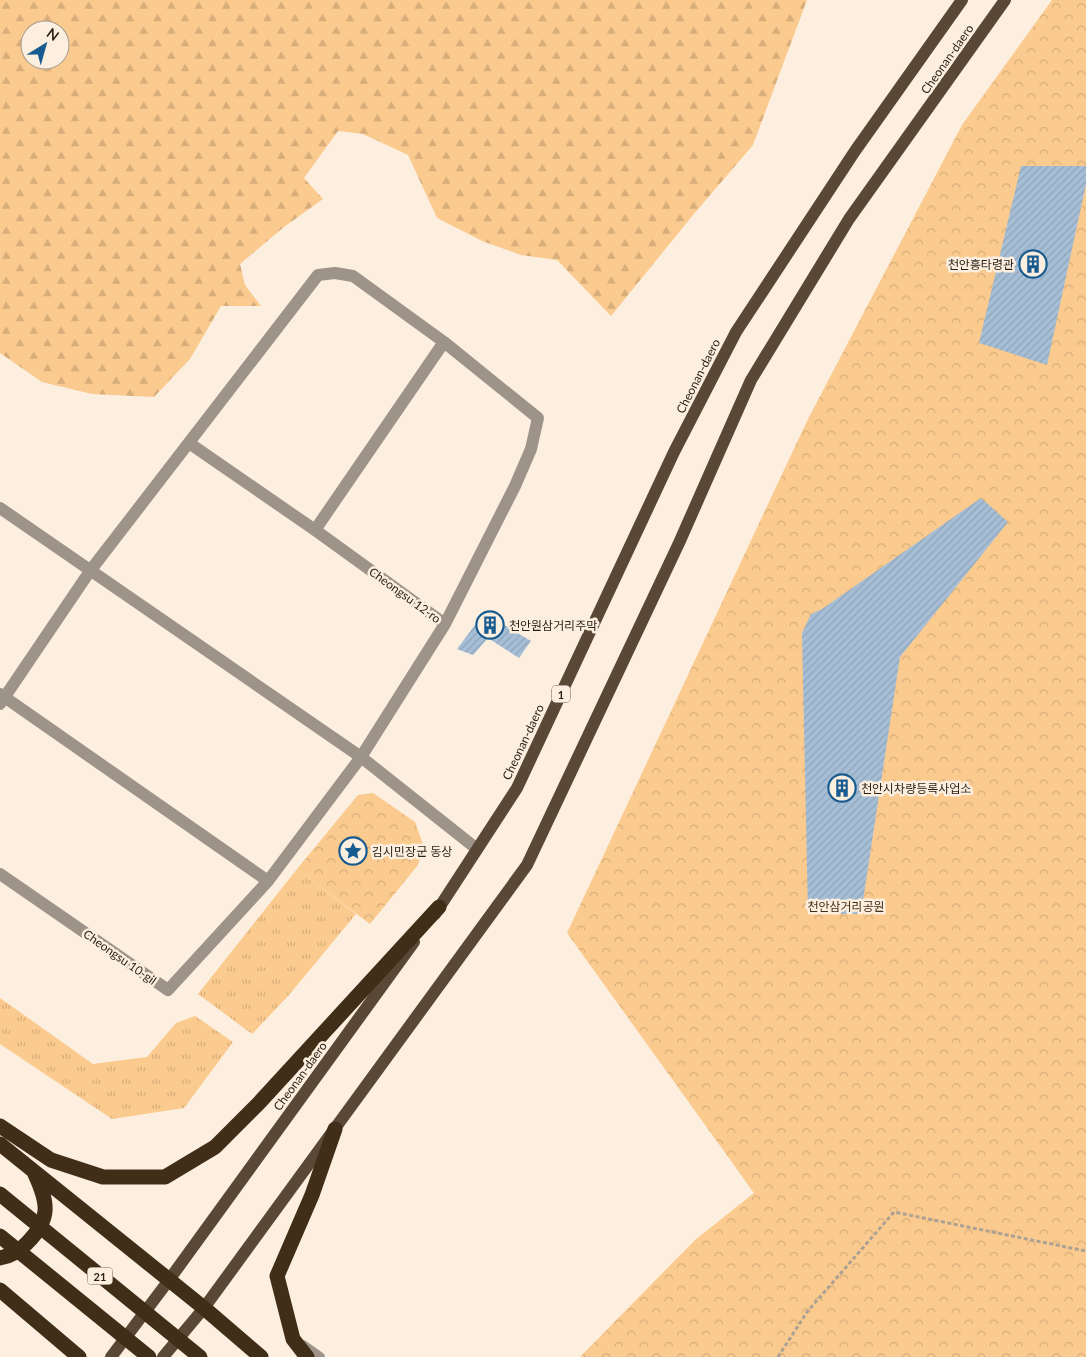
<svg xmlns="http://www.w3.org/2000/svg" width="1086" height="1357" font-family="Lato,'Noto Sans KR',sans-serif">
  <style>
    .grass { fill: url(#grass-tufts) }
    .forest { fill: url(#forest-firs); fill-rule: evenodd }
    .park { fill: url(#park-crowns) }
    .building { fill: url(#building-hatch) }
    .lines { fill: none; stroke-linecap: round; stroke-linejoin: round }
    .path { stroke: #aca193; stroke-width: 3; stroke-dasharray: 4 2.5; stroke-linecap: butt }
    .lane { stroke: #9d9388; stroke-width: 10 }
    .street { stroke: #9d9388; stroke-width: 12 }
    .primary { stroke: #584835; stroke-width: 12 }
    .highway { stroke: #402e18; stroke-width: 15 }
    .highway-bridge { stroke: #402e18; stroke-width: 15 }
    .labels { text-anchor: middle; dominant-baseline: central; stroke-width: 5; stroke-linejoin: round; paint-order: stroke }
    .shield { fill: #fcefdf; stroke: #675d52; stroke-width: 1 }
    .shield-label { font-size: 11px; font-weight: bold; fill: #271f15 }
    .street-label { font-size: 12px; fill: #271f15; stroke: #fcefdf }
    .poi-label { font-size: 12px; fill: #271f15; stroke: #fcefdf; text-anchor: start }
    .park-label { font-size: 12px; fill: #432e14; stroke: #fcefdf }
  </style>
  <defs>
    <pattern id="grass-tufts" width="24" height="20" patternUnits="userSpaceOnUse" patternTransform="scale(1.25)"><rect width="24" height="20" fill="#fbca8e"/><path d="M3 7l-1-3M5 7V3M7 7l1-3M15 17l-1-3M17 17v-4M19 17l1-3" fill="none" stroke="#d7ad7a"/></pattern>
    <pattern id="forest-firs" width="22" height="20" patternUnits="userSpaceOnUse" patternTransform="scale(1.25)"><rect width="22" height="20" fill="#fbca8e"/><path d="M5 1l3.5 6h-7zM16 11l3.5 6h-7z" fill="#d7ad7a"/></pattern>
    <pattern id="park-crowns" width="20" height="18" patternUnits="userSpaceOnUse" patternTransform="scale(1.25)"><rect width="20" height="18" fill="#fbca8e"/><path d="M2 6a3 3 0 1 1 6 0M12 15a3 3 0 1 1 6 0" fill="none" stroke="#d7ad7a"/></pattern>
    <pattern id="building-hatch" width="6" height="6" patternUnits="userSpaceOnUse" patternTransform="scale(1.25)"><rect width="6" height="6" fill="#a6bfd6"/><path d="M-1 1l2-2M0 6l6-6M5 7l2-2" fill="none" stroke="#8fa4b7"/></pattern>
  </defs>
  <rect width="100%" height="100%" fill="#fcefdf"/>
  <path class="grass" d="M297,869L356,914L289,995L252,1034L198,994Z
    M0,998L93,1064L147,1057L176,1023L195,1016L233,1042L184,1108L112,1119L0,1044Z"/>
  <path class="forest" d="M0,0H807L753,145L693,215L611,316L557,260L521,255L482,241L437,218L408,155L363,134L338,131L304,178L323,199L284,227L240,264L245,285L261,306H221L190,359L154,397L92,394L42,382L0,353ZM30,30H60V60H30Z"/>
  <path class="park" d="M1052,0H1086V1357H580L695,1240L754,1193L567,933L807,421L962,125Z
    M373,793L415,822L424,847L418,865L370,924L297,869L358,795Z"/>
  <path class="building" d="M1021,166H1086V184L1047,365L979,343Z
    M981,498L1008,522L900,657L861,914H808L802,633L811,614L822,609Z
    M484,613L531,641L519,658L488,638L473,655L457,649Z"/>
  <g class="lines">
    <path class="path" d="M778,1357L807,1312L894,1212L1086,1251"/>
    <path class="lane" d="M303,1345L320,1357"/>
    <path class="street" d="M189,443L315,530L445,624
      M0,508L361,757L477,849
      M315,530L444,342
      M0,694L268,881
      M0,704L90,571L318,275L335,273L353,276L444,342L538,418L531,449L515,486L445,624L361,757L268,881L168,990L0,874"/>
    <path class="primary" d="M435,914L517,788L674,452L736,332L855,151L962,0
      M111,1357L169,1280L414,942
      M163,1357L204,1308L527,865L679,543L751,380L849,219L1005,0"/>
    <path class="highway" d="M0,1126L51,1160L103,1177H165L215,1147L259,1103L439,907
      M0,1144L204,1308L261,1357
      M0,1258C10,1256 20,1251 27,1243C52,1218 48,1202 34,1172
      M0,1290L79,1357
      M307,1357L293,1339L277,1276L312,1195L335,1129"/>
    <path class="highway-bridge" d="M0,1194L200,1357
      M0,1236L149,1357"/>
  </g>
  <defs>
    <g id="building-ring" transform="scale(1.4375)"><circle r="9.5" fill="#fcefdf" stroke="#175b90" stroke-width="1.5"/><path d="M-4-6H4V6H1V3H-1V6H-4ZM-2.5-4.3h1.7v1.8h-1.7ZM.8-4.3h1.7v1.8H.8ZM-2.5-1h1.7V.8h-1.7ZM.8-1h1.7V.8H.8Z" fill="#175b90"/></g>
    <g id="sight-ring" transform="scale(1.4375)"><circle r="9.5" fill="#fcefdf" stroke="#175b90" stroke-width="1.5"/><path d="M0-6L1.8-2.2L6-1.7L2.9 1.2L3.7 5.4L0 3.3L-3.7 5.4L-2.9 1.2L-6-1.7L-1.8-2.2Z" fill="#175b90"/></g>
  </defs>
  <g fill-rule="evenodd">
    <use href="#building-ring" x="1033" y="264"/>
    <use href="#building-ring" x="490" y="625"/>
    <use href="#building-ring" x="842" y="788"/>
    <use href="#sight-ring" x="353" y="851"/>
  </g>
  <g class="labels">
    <g class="shield">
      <rect x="552" y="685.5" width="18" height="17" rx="4"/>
      <rect x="87.5" y="1267.5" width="25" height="17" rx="4"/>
    </g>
    <g class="shield-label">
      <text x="561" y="694">1</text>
      <text x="100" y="1276">21</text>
    </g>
    <g class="street-label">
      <text transform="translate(947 59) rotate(-55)">Cheonan-daero</text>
      <text transform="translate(698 376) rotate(-63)">Cheonan-daero</text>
      <text transform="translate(405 595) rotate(36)">Cheongsu 12-ro</text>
      <text transform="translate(523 742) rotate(-65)">Cheonan-daero</text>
      <text transform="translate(120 957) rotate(35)">Cheongsu 10-gil</text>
      <text transform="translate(300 1076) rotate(-54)">Cheonan-daero</text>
    </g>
    <g class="poi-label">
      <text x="1014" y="264" text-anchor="end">천안흥타령관</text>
      <text x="509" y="625">천안원삼거리주막</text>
      <text x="861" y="788">천안시차량등록사업소</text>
      <text x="372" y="851">김시민장군 동상</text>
    </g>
    <g class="park-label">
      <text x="846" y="906">천안삼거리공원</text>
    </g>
  </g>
  <g transform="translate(45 45) rotate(37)"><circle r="24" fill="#fcefdf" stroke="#a79c8e"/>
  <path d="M0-4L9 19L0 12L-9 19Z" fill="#175b90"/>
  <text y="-8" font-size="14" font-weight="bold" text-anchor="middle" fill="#271f15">N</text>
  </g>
</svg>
